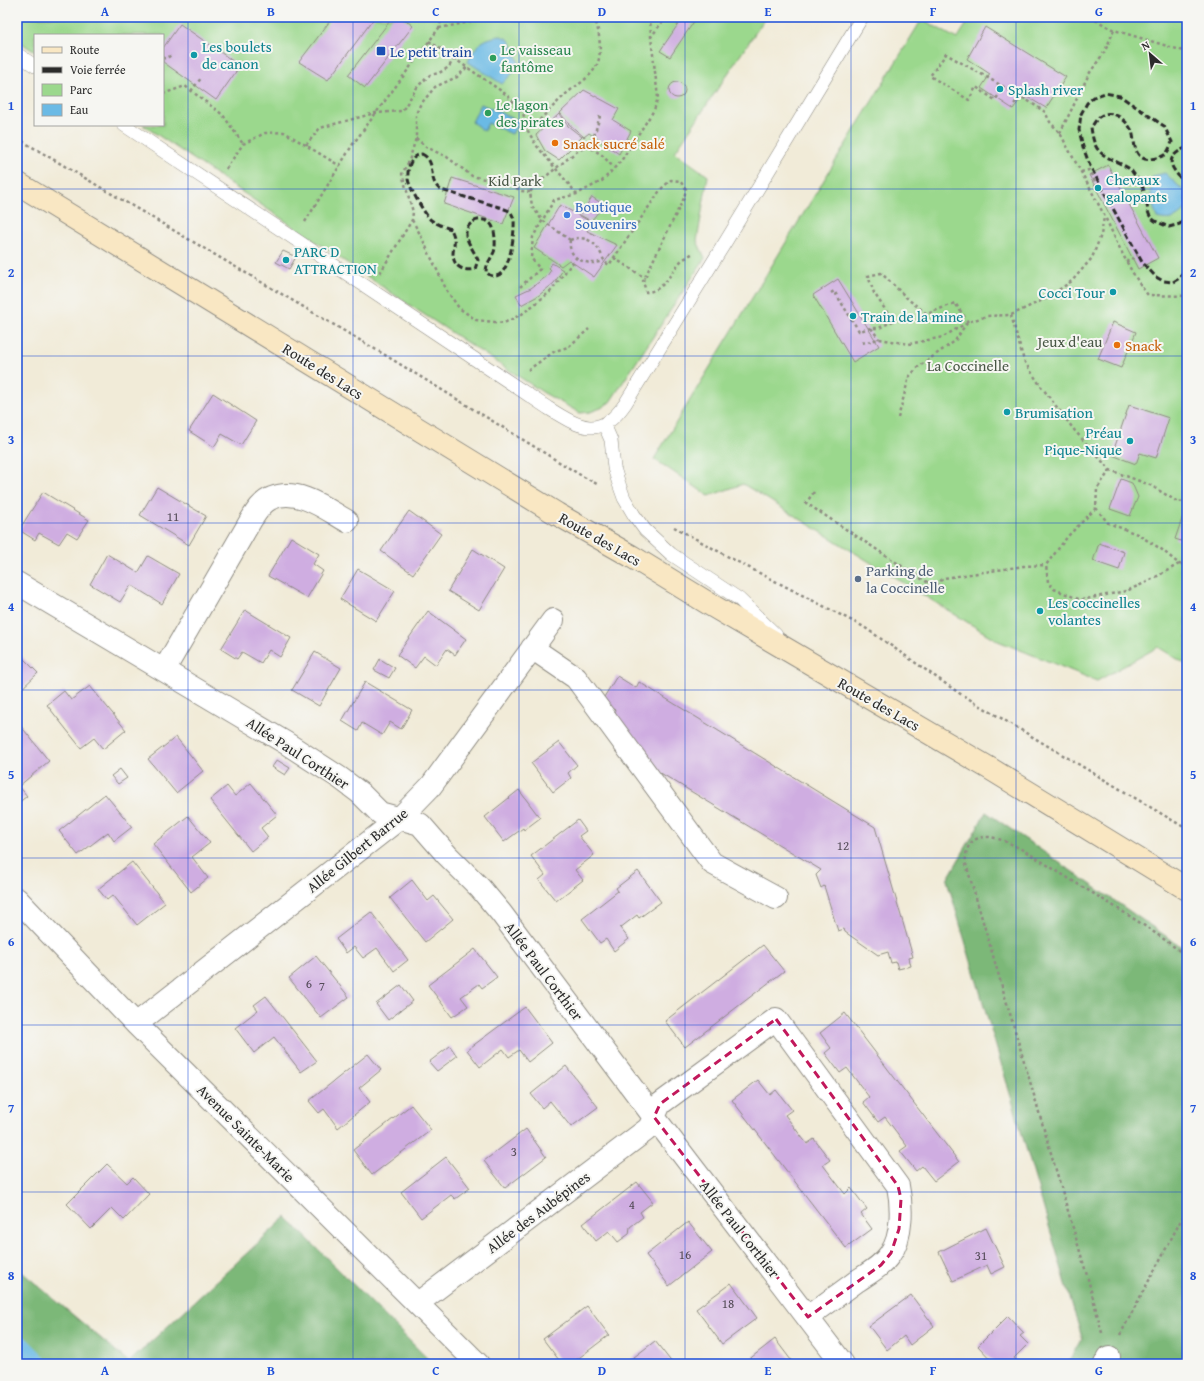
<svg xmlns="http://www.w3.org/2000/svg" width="1204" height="1381" font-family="'Gentium Book Plus',serif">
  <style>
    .green { fill: #9bd88d; stroke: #63825c }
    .forest { fill: #7cb878; stroke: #547252 }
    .water { fill: #6bbae5; stroke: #4b7288 }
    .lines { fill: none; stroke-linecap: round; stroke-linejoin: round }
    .canal { stroke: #6bbae5; stroke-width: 29 }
    .building { fill: #cfade1 }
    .lane-casing { stroke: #8e8b82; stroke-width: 14 }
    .street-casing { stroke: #8e8b82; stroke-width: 24 }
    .secondary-casing { stroke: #8e8b82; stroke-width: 24 }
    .path { stroke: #8e8b82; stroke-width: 2.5; stroke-dasharray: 3 3; stroke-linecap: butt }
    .lane { stroke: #fff; stroke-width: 13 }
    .street { stroke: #fff; stroke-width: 22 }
    .secondary { stroke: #f9e7c3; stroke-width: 22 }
    .rail { stroke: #2b2b2b; stroke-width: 3; stroke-dasharray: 6 3; stroke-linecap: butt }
    .marked { fill: none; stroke: #c2185b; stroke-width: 3; stroke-dasharray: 8 5; stroke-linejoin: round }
    .grid { fill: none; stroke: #1d4ed8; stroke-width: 1; stroke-opacity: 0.55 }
    .transit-dot { fill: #1a4fb4; stroke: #f6f6f2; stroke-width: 1.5 }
    .culture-dot { fill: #0f9aa8; stroke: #f6f6f2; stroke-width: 1.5 }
    .leisure-dot { fill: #2e9e5b; stroke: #f6f6f2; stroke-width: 1.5 }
    .food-dot { fill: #e8710a; stroke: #f6f6f2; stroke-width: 1.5 }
    .shop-dot { fill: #3f7fe0; stroke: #f6f6f2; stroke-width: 1.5 }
    .service-dot { fill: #5c6f8a; stroke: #f6f6f2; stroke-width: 1.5 }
    .labels { text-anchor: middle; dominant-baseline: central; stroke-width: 4; stroke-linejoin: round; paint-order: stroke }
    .number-label { font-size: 13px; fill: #544c58 }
    .culture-label { font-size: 15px; fill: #0d838f; stroke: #f6f6f2; text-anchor: start }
    .leisure-label { font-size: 15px; fill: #27864d; stroke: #f6f6f2; text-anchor: start }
    .transit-label { font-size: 15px; fill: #164399; stroke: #f6f6f2; text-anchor: start }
    .food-label { font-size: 15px; fill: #c56008; stroke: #f6f6f2; text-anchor: start }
    .park-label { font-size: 15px; fill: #475644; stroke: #f6f6f2 }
    .shop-label { font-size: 15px; fill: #366cbe; stroke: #f6f6f2; text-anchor: start }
    .street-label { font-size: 15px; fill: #2b2b2b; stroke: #f6f6f2 }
    .service-label { font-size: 15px; fill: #4e5e75; stroke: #f6f6f2; text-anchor: start }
    .neatline { fill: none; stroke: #1d4ed8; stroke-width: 1.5 }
    .grid-label { font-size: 13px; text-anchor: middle; font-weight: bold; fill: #1d4ed8 }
  </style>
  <rect width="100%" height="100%" fill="#f6f6f2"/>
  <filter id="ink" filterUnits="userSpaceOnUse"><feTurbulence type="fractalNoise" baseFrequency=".025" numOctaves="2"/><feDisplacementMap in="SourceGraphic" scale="8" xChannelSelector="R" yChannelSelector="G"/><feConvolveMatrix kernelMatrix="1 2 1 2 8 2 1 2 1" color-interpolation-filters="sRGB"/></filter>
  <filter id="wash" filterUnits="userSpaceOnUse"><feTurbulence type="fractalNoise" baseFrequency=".012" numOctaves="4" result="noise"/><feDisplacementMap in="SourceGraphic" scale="16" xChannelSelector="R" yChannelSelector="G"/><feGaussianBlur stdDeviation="0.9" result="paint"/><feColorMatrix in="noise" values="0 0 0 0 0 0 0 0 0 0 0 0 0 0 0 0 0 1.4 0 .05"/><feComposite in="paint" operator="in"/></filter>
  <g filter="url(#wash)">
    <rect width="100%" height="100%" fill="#f1ebd8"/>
    <path class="green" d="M17,17H766L675,152L708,176L697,241L705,258L610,402L601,408L590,412L580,413L544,393L411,306L143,125H163V35H35V52L17,40Z
      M971,17H1187V665L1158,647L1097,681L998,641L743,484L709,496L654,459L922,19L957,39Z"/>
    <path class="forest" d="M986,812L1183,948L1187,965V1364H1067L1082,1338L947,880Z
      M286,1217L433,1364H17V1268L129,1362Z"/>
    <path class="water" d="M501,36L508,39L511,43L520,66L502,84L468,62C475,45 483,38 501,36Z
      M481,104L519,121L512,134L488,123L484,131L472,122Z
      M1165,173L1184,191L1187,207C1178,218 1172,222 1157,218C1151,201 1149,193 1153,176Z"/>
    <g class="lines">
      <path class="canal" d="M17,1349L32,1364"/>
    </g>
    <g id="blocks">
      <path class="building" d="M333,17H375L328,80L299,62Z
        M393,17H402L413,26L365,88L348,75Z
        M683,17H697L670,57L660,51Z
        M180,24L240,66L216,100L163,62V48Z
        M985,27L1066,77L1046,108L1024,95L1013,109L981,88L990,74L967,59Z
        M669 90a8 8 0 1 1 16 0a8 8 0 1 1-16 0Z
        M584,90L619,109L613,120L631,131L619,154L589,133L584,137L569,124L560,113Z
        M559,114L568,126L582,137L559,160L545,151L536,135Z
        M1108,165L1158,258L1138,269L1089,175Z
        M452,178L514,197L503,224L444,204Z
        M592,197L604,205L591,221L580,215Z
        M560,205L591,222L587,231L617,245L594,277L569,260L561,266L534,248Z
        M283,251L296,257L289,269L276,262Z
        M552,263L563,270L554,283L538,296L521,305L516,295L531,288L547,276L551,270L549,268Z
        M838,279L879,346L853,362L813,295Z
        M1113,322L1136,332L1121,368L1098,359Z
        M213,393L256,421L241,445L222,434L214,447L189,431Z
        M1129,405L1169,418L1156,458L1140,453L1136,464L1112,455Z
        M1121,479L1132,483L1138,497L1130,516L1110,509Z
        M157,487L206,516L189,545L140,515Z
        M43,492L89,520L77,538L67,532L59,544L39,533L35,540L19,530Z
        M1185,510L1187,511V543L1175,539Z
        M409,511L441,534L413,574L381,551Z
        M291,537L319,554L313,564L323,571L307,598L268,576Z
        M1099,543L1124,552L1119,570L1093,561Z
        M473,549L504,569L479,610L448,591Z
        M107,554L138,573L148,556L179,574L162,604L131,585L120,602L90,584Z
        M358,569L395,591L376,621L340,599Z
        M245,610L291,638L280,657L269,650L261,663L242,652L237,659L221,649Z
        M428,611L466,639L455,655L447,649L436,665L424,656L415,668L397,655Z
        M17,652L38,673L17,693Z
        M315,652L341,668L319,706L292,690Z
        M380,659L395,668L389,678L374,670Z
        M617,676L636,688L639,682L875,827L913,957L909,958L911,966L898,969L896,962L891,963L888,952L878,955L845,932L844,929L838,931L824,886L821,888L816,875L821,870L649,766L612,716L615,710L601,702Z
        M365,682L412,710L401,729L390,722L382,735L362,723L358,731L342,721Z
        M90,686L126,730L103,749L94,738L81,748L47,705L64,691L71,700Z
        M20,725L49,761L19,786L27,796L17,804V728Z
        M176,737L203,771L176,793L148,759Z
        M559,742L577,765L568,773L571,778L553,792L531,763Z
        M277,760L290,768L285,775L272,767Z
        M120,769L127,778L118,784L111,776Z
        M251,783L277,815L261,828L268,837L251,851L210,800L227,786L235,796Z
        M519,790L540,818L524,830L523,828L504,842L485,817Z
        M105,794L132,827L114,841L108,832L78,855L59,831Z
        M188,816L210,843L192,857L208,878L191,892L153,844Z
        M578,820L586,831L579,836L594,855L575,870L583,880L556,901L539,880L545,875L531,856Z
        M132,862L165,903L137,925L113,895L107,900L98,889Z
        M638,871L661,902L639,918L637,915L620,928L629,939L614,951L606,939L600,943L582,919L618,891L616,888Z
        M412,880L428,901L434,896L453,919L425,942L390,898Z
        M371,912L408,960L394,971L377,948L363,958L354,947L346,953L336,939Z
        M763,945L784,971L685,1047L665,1021Z
        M475,949L497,977L482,988L479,984L461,997L468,1006L452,1017L428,985Z
        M316,956L349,997L321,1018L289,978Z
        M401,985L413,1001L388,1020L376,1004Z
        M266,996L317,1061L301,1072L274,1037L254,1053L235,1028L258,1010L254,1005Z
        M525,1007L552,1043L528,1062L519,1050L509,1057L503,1049L480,1067L467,1050Z
        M845,1013L959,1162L934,1181L922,1166L916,1171L900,1151L907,1146L885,1117L878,1122L863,1102L869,1097L847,1068L840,1073L825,1053L831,1048L820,1033Z
        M450,1046L457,1056L437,1071L429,1062Z
        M368,1054L381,1070L359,1088L370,1102L338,1128L324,1109L319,1113L309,1101Z
        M566,1066L598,1107L571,1127L550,1101L542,1108L531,1094Z
        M758,1080L770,1095L776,1090L792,1110L785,1115L807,1144L814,1139L830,1160L823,1165L845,1194L851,1188L867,1209L861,1214L872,1229L846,1248L732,1100Z
        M411,1105L431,1130L372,1175L353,1150Z
        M526,1129L546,1157L505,1188L484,1161Z
        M446,1157L470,1188L455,1199L451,1195L421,1218L401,1192Z
        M107,1164L127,1183L133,1177L149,1194L124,1220L112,1208L91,1229L67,1204Z
        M637,1182L653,1202L640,1212L643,1217L630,1227L629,1234L618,1242L609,1231L596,1241L583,1224Z
        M688,1222L712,1252L669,1286L646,1255Z
        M986,1228L1005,1267L991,1274L987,1265L953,1281L939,1252Z
        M731,1283L757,1318L722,1344L696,1309Z
        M911,1295L934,1326L910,1345L904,1336L887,1350L869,1326Z
        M587,1306L609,1335L571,1364H562L543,1339Z
        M1008,1316L1024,1333L1020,1336L1028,1344L1014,1358L1018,1363L1017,1364H995L978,1346Z
        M775,1339L794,1364H743Z
        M655,1341L673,1364H625Z"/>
    </g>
  </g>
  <g filter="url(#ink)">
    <use href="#blocks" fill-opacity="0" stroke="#8e8b82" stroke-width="1"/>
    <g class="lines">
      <g class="lane-casing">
        <path id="lane" d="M17,54L35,66
          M124,125L548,408C580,428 600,440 625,404L726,241L862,17
          M604,424L611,440L614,468L619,484L624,498L634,515L645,530L671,554L739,599L776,635"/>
      </g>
      <g class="street-casing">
        <path id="street" d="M17,583L286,743L340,778L360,793L380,813L420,824L447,855L480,888L501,913L654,1117L843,1364
          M532,648L576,678L712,863L776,898
          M164,670L251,520C256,512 263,501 272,498C298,487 326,509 347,521
          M17,899L136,1024L478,1364
          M136,1024L400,818L431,786L553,620
          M418,1303L649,1128L660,1104L776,1019L898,1186C902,1205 903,1237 890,1254C882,1266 869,1273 857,1281C841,1293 824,1305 808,1317
          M1105,1364L1109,1357"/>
      </g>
      <g class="secondary-casing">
        <path id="secondary" d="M17,183L557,514L631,556L711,605L989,768L1187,889"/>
      </g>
      <path class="path" d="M650,17L651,37
        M1090,17L1114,30L1187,52
        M439,28L470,22L484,17
        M429,41L507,95L523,113L528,131
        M163,57L166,59L171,55
        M191,91L202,77
        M163,94L185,86L223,115L243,144
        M998,96L995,100L976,87L969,100L930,76L946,54L1030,102L1045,112L1050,122L1060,133C1075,162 1091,189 1105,217C1118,244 1129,271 1148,295L1187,296
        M1014,104L1021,96
        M1060,133L1089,74L1105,51L1114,30
        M17,138L385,355L582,476L597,484
        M416,138L426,147L447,157L472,176L513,186L521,191L530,192
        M306,145L320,128L375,113L402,111L418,86L430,75L439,73L449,67L454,58
        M588,146L593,139L601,113
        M226,169L243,144L265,133L284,132L340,166
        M1081,172L1089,170L1097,186L1100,185
        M577,194L536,145L528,131C541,119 553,106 566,94C576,85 593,77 598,62C602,51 599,28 594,17
        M412,220L420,234L447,291L459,308L476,320L504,323L522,314L550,292L576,258
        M305,222L353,144L439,28L442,17
        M570,240C582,235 594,240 600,252C603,257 603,261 609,265L661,189L671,180L680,181L686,189L684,198L643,281L646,292C664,291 669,275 680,262C683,259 689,256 693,253
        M570,240L542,220L532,206L530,192L539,182L576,152L588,146L602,155L614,168
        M570,240C567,259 588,267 604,261
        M614,258L645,278
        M1126,262L1138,255
        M380,273L412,220L413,212L402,174L409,161L416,138V114L420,105L435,87L457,77L467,67
        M520,287L540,269L531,258L533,237L554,200L577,194L602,181L621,161L654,110L658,98L651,37L666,17
        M831,293L834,291L859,331L871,328H879L893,321L874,293L868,276L881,273L909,300L927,314L955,303L968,322
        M1011,315L1024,361L1040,385L1075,431L1110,470L1150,485L1178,502L1187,501
        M871,328L879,339
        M862,343L879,339L909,344L943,337L968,322L987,316L1011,315L1045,299L1072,281L1092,258L1101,235L1104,217
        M528,370L555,351L568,347L589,329
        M898,418L909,377L918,367L955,341L966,324
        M1110,470L1097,489L1096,508L1108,523L1137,534L1161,549L1179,564L1187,565
        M814,492L806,503L920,578L934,586L944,578L951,577L1024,566L1046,565
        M1096,508L1068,536L1046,565L1048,582L1054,589L1081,600L1126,591L1145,583L1179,564
        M674,527L738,562L864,627L959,693L1187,829
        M1102,1333L1088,1279L966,864C964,848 971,836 989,837C1010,839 1042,862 1060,873C1103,900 1148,925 1187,957
        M1120,1335L1187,1209"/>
      <use href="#lane" class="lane"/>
      <use href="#street" class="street"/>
      <use href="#secondary" class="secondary"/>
      <path class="rail" d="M1187,147C1157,161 1177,170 1187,188
        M422,154C438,162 426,180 441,190L499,207L510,211C512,214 513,216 514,220C515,231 510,278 494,276C490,276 488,274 486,272C486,264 491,259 494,252C496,247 495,236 494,231C491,213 465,218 466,235C467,242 475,253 478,260L475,269C464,272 453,267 453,254C453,249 455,244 454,238C454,235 452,232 451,229C445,227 436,224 431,220C425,215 409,187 408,179C407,168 411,155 422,154Z
        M1187,214L1180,224L1169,227C1142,217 1151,215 1144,191C1143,185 1137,178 1133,173C1130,168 1126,167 1121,164C1100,154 1094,152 1091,127C1094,124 1096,119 1099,117C1111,107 1127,120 1132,131C1135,140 1133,151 1141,157C1146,161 1151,159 1156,158C1167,156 1168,152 1172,142L1164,126L1120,96L1105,93L1094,97L1087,103L1081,114L1079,130L1083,147L1090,166L1142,262L1156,277L1163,281L1173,282L1178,279L1187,268"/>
    </g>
  </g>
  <path class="marked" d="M776,1019L898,1186L901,1199L899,1229L891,1253L881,1265L808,1317L654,1117L660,1104Z"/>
  <path class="grid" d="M188,17V1364M353,17V1364M519,17V1364M685,17V1364M851,17V1364M1016,17V1364M17,189H1187M17,356H1187M17,523H1187M17,690H1187M17,858H1187M17,1025H1187M17,1192H1187"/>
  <rect class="transit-dot" x="376" y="46" width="10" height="10" rx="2"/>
  <g class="culture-dot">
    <circle cx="194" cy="55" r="4"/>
    <circle cx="1000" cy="89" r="4"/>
    <circle cx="1098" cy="188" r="4"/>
    <circle cx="286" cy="260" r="4"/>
    <circle cx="1113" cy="292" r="4"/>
    <circle cx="853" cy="316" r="4"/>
    <circle cx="1007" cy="412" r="4"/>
    <circle cx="1130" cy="441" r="4"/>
    <circle cx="1040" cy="611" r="4"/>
  </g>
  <g class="leisure-dot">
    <circle cx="493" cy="58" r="4"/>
    <circle cx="488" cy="113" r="4"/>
  </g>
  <g class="food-dot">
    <circle cx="555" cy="143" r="4"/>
    <circle cx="1117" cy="345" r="4"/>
  </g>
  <circle class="shop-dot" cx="567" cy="215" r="4"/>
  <circle class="service-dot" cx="858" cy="579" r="4"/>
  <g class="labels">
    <g class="number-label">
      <text x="173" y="516">11</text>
      <text x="843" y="845">12</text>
      <text x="309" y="983">6</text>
      <text x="322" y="986">7</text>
      <text x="514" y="1151">3</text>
      <text x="632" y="1204">4</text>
      <text x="685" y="1254">16</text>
      <text x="981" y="1255">31</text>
      <text x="728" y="1303">18</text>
    </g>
    <g class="culture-label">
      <text x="202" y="46">Les boulets<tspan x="202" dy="17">de canon</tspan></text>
      <text x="1008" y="89">Splash river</text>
      <text x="1106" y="179">Chevaux<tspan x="1106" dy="17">galopants</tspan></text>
      <text x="294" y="251">PARC D<tspan x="294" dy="17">ATTRACTION</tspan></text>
      <text x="1105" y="292" text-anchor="end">Cocci Tour</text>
      <text x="861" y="316">Train de la mine</text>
      <text x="1015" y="412">Brumisation</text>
      <text x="1122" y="432" text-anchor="end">Préau<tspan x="1122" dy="17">Pique-Nique</tspan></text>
      <text x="1048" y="602">Les coccinelles<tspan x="1048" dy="17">volantes</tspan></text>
    </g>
    <g class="leisure-label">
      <text x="501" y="49">Le vaisseau<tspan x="501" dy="17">fantôme</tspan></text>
      <text x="496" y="104">Le lagon<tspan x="496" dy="17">des pirates</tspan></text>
    </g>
    <g class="transit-label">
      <text x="390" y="51">Le petit train</text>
    </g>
    <g class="food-label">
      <text x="563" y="143">Snack sucré salé</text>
      <text x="1125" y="345">Snack</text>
    </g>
    <g class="park-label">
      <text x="515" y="180">Kid Park</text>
      <text x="1070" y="341">Jeux d'eau</text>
      <text x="968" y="365">La Coccinelle</text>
    </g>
    <g class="shop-label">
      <text x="575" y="206">Boutique<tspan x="575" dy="17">Souvenirs</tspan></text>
    </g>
    <g class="street-label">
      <text transform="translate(323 371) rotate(32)">Route des Lacs</text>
      <text transform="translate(600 539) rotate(30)">Route des Lacs</text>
      <text transform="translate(879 704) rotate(30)">Route des Lacs</text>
      <text transform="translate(298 753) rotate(33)">Allée Paul Corthier</text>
      <text transform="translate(357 850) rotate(-39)">Allée Gilbert Barrue</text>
      <text transform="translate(544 971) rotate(53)">Allée Paul Corthier</text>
      <text transform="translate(246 1133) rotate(45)">Avenue Sainte-Marie</text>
      <text transform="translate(538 1212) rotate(-37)">Allée des Aubépines</text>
      <text transform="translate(740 1229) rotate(52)">Allée Paul Corthier</text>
    </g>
    <g class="service-label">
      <text x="866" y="570">Parking de<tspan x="866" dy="17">la Coccinelle</tspan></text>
    </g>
  </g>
  <rect width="1204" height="1381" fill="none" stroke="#f6f6f2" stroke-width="44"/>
  <rect x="34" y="34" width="130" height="92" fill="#f6f6f2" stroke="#a5a5a2"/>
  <rect x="42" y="47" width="20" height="6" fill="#f9e7c3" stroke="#a5a5a2"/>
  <text x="70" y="54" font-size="12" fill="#2b2b2b">Route</text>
  <rect x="42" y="67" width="20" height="6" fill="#2b2b2b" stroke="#a5a5a2"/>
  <text x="70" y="74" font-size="12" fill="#2b2b2b">Voie ferrée</text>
  <rect x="42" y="84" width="20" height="12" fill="#9bd88d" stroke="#a5a5a2"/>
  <text x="70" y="94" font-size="12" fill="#2b2b2b">Parc</text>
  <rect x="42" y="104" width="20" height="12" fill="#6bbae5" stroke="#a5a5a2"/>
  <text x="70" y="114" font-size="12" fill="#2b2b2b">Eau</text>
  <g transform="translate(1150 54) rotate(332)" stroke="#f6f6f2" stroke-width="3" paint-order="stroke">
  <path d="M0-3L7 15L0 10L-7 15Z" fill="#2b2b2b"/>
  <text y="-6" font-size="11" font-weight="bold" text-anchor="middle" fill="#2b2b2b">N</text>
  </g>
  <rect x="22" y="22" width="1160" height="1337" class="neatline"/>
  <g class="grid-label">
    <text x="105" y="16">A</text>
    <text x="271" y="16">B</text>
    <text x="436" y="16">C</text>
    <text x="602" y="16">D</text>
    <text x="768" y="16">E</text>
    <text x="933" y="16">F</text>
    <text x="1099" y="16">G</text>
    <text x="11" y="110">1</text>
    <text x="1193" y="110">1</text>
    <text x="11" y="277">2</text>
    <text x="1193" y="277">2</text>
    <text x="11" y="444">3</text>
    <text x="1193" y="444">3</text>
    <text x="11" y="611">4</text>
    <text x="1193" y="611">4</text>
    <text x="11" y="779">5</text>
    <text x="1193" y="779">5</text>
    <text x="11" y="946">6</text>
    <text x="1193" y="946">6</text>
    <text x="11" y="1113">7</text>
    <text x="1193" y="1113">7</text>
    <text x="11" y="1280">8</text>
    <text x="1193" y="1280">8</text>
    <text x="105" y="1375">A</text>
    <text x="271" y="1375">B</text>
    <text x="436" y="1375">C</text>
    <text x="602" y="1375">D</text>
    <text x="768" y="1375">E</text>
    <text x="933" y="1375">F</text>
    <text x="1099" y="1375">G</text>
  </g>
</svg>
